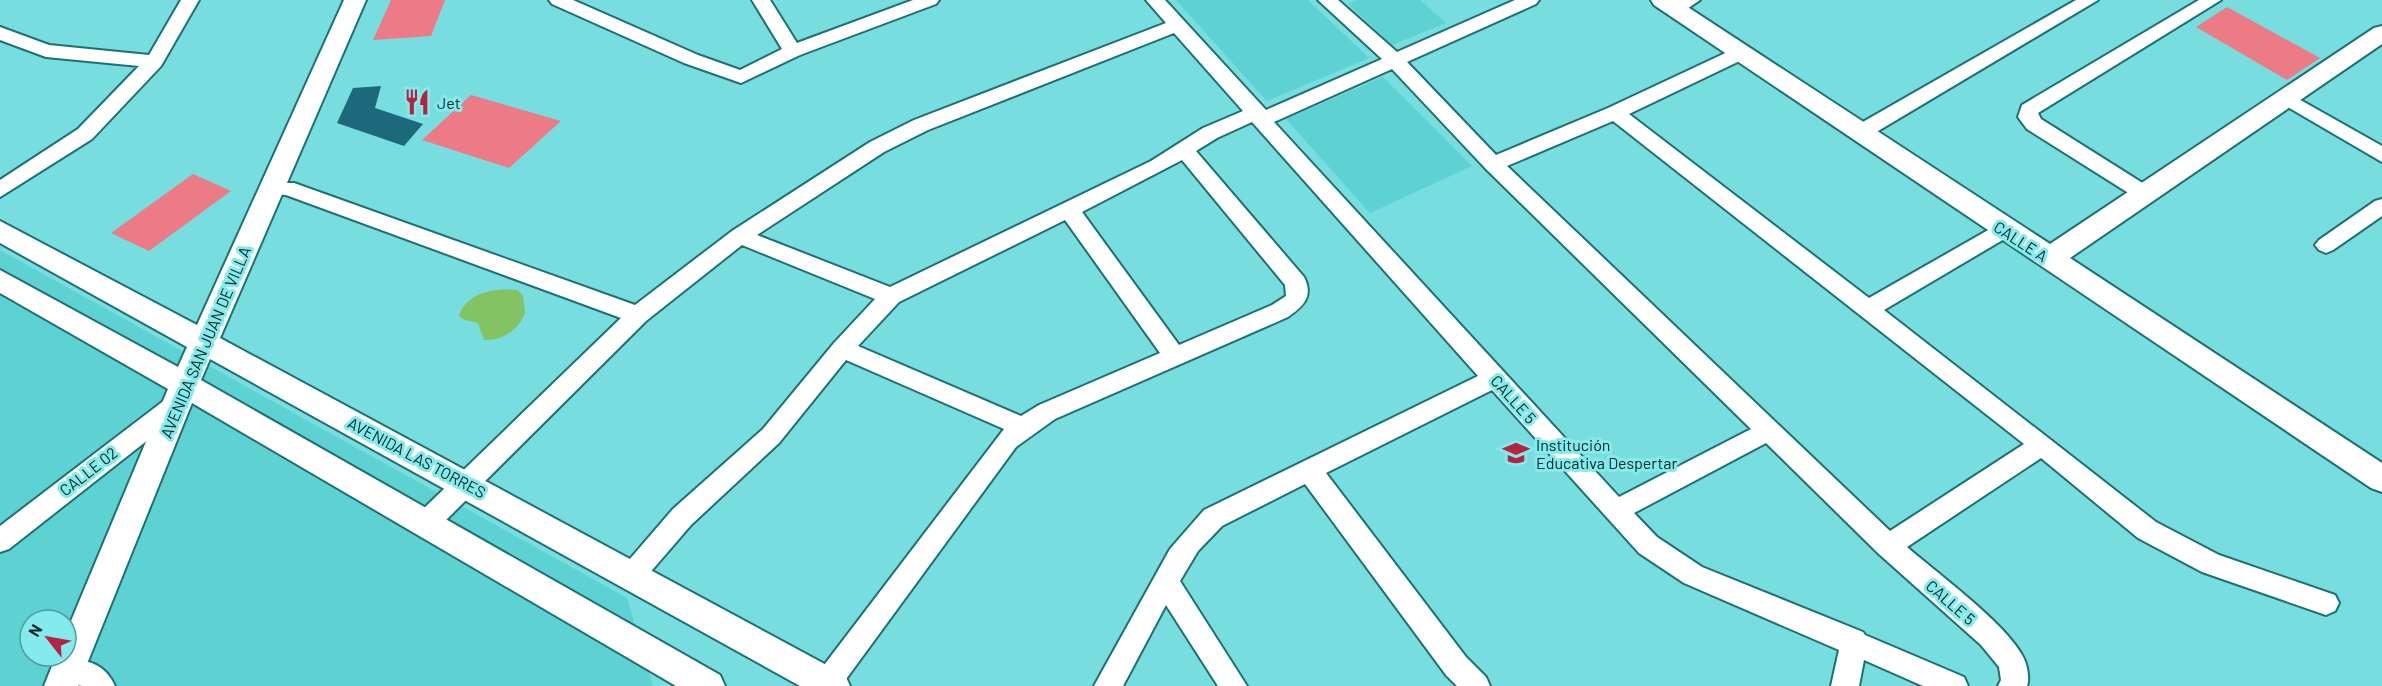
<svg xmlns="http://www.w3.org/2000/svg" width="2382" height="686" font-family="Barlow,sans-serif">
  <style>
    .built { fill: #5ed2d3; fill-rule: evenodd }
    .green { fill: #ed7b85 }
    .water { fill: #84c363 }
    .building { fill: #1b697a }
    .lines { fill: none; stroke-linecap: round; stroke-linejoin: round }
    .minor-casing { stroke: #1d7172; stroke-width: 4 }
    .tertiary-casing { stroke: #1d7172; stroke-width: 4 }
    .minor { fill: #fff; fill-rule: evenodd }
    .tertiary { fill: #fff; fill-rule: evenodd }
    .labels { text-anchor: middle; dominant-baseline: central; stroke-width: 6; stroke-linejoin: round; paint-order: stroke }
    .poi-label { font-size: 16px; fill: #042727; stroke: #84eaeb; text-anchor: start }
    .street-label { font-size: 16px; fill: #042727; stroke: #84eaeb }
  </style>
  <rect width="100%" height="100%" fill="#77ddde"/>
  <path class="built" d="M1176,0H1308L1369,58L1267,101Z
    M1357,0H1420L1446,23L1392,45L1348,4Z
    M1383,77L1472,166L1370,213L1286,119Z
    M0,250L627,598L653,686H0ZM30,620H66V656H30Z"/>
  <path class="green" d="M391,0H445L431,36L373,40Z
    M2227,7L2320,58L2287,80L2196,27Z
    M471,95L561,121L509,168L422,140Z
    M193,174L231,191L149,251L111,233Z"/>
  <path class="water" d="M518,290L523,296L525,313C519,330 502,341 484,340L478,323L462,319L459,315C469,291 495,288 518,290Z"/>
  <path class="building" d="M381,86L375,108L423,124L404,146L337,123L353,88Z"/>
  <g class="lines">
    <g class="minor-casing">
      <path id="minor" d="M181,0H199L161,66L92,139L0,197V180L78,129L139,66L46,57L0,40V27L49,45L149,55Z
        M549,0H573L698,55L740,70L782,49L752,0H770L797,43L913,0H939L936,4L800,55L741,83L684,63L552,4Z
        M1146,0H1165L1266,110L1382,59L1318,0H1338L1397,52L1515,0H1539L1536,4L1407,62L1496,155L1608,108L1734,49H1748L1750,53L1748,57L1629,114L1869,298L1997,225L2004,222L2011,225L2014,230L2011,235L1884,310L2156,522L2219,555L2335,595L2339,603L2335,611L2326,615L2202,572L2138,538L2041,458L1907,547C1937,573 2004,622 2022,655C2027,663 2030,678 2027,686H1998L2001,680L1999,667L1981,645L1879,554L1766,443L1634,513L1657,537L1702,567L1863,632L1865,635L1964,677L1968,686H1923L1864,660L1859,686H1831L1839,650L1684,583L1639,553L1492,390L1326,473L1466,657L1486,677L1490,686H1457L1446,675L1305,484L1222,526L1198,551L1180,581L1247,686H1218L1166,605L1123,686H1094L1170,549L1204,510L1478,376L1252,122L1217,138L1196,151L1304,277C1314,297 1303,306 1288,317L1055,419L1016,447L841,686H811L815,677L1004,429L846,360L779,443L691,525L641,583L632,586L623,583L619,575L623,567L673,509L763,429L834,343L875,299L742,245L646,321L436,530L427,533L418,530L415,522L418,514L621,318L286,195L265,193L262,188L265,183H294L635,305L732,231L870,142L914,120L1166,23ZM1174,33L1243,111L1203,128L1151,161L890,287L757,235L884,152L928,130ZM1392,69L1486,169L1751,429L1619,497L1274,122ZM1613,121L2024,444L1890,531L1507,166ZM1182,160L1285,285L1286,296L1272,305L1179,345L1082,212ZM1065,220L1160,353L1039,405L1021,416L858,346L899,302Z
        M1678,0H1700L1681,13H1669L1666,9Z
        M2076,0H2098L1868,137H1854L1851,132L1854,127Z
        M2199,0H2221L2038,113L2041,119L2152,189L2155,194L2152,199L2145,201L2138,199L2027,129L2018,117L2022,105Z
        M2288,93L2382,146V162L2281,103L2278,99L2281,95Z
        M2382,199V216L2333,250L2326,253L2319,250L2315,245L2319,240L2375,201Z
        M178,394L186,396L190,403L186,410L9,549L0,552V526L170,396Z
        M67,659C89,660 105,664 115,686H82L57,681L53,672L57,663Z"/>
    </g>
    <g class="tertiary-casing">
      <path id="tertiary" d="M344,0H366L220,338L845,675L850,686H800L210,359L201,380L720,675L725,686H676L192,403L78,686H44L56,656H66V633L168,389L0,293V270L178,367L187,347L0,243V221L197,325Z
        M1651,0H1677L2050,244L2374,28L2382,26V44L2070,258L2382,463V492L2371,488L1654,5Z"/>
    </g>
    <use href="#minor" class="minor"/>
    <use href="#tertiary" class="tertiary"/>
  </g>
  <defs>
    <g id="restaurant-bare" transform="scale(2.07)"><path d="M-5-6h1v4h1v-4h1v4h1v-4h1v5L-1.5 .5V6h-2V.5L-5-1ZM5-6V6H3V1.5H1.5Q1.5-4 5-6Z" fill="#b52341" stroke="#84eaeb" stroke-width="2.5" paint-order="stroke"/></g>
    <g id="school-bare" transform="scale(2.07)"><path d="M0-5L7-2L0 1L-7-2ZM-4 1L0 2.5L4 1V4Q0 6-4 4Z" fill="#b52341" stroke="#84eaeb" stroke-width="2.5" paint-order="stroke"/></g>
  </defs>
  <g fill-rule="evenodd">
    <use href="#restaurant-bare" x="417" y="102"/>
    <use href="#school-bare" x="1516" y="453"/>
  </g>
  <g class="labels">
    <g class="poi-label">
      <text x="437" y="102">Jet</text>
      <text x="1536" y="444">Institución<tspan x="1536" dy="18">Educativa Despertar</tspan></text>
    </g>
    <g class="street-label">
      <text transform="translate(2021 241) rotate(33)">CALLE A</text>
      <text transform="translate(205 342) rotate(-67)">AVENIDA SAN JUAN DE VILLA</text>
      <text transform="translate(1514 399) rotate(48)">CALLE 5</text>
      <text transform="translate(417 457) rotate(28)">AVENIDA LAS TORRES</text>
      <text transform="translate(88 471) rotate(-38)">CALLE 02</text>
      <text transform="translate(1951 602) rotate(41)">CALLE 5</text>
    </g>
  </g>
  <g transform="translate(48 638) rotate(301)"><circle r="28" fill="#84eaeb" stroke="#519c9d" stroke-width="1.5"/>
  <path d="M0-4.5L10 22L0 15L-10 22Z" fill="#b52341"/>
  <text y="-9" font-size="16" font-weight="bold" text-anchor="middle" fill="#042727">N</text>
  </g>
</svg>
